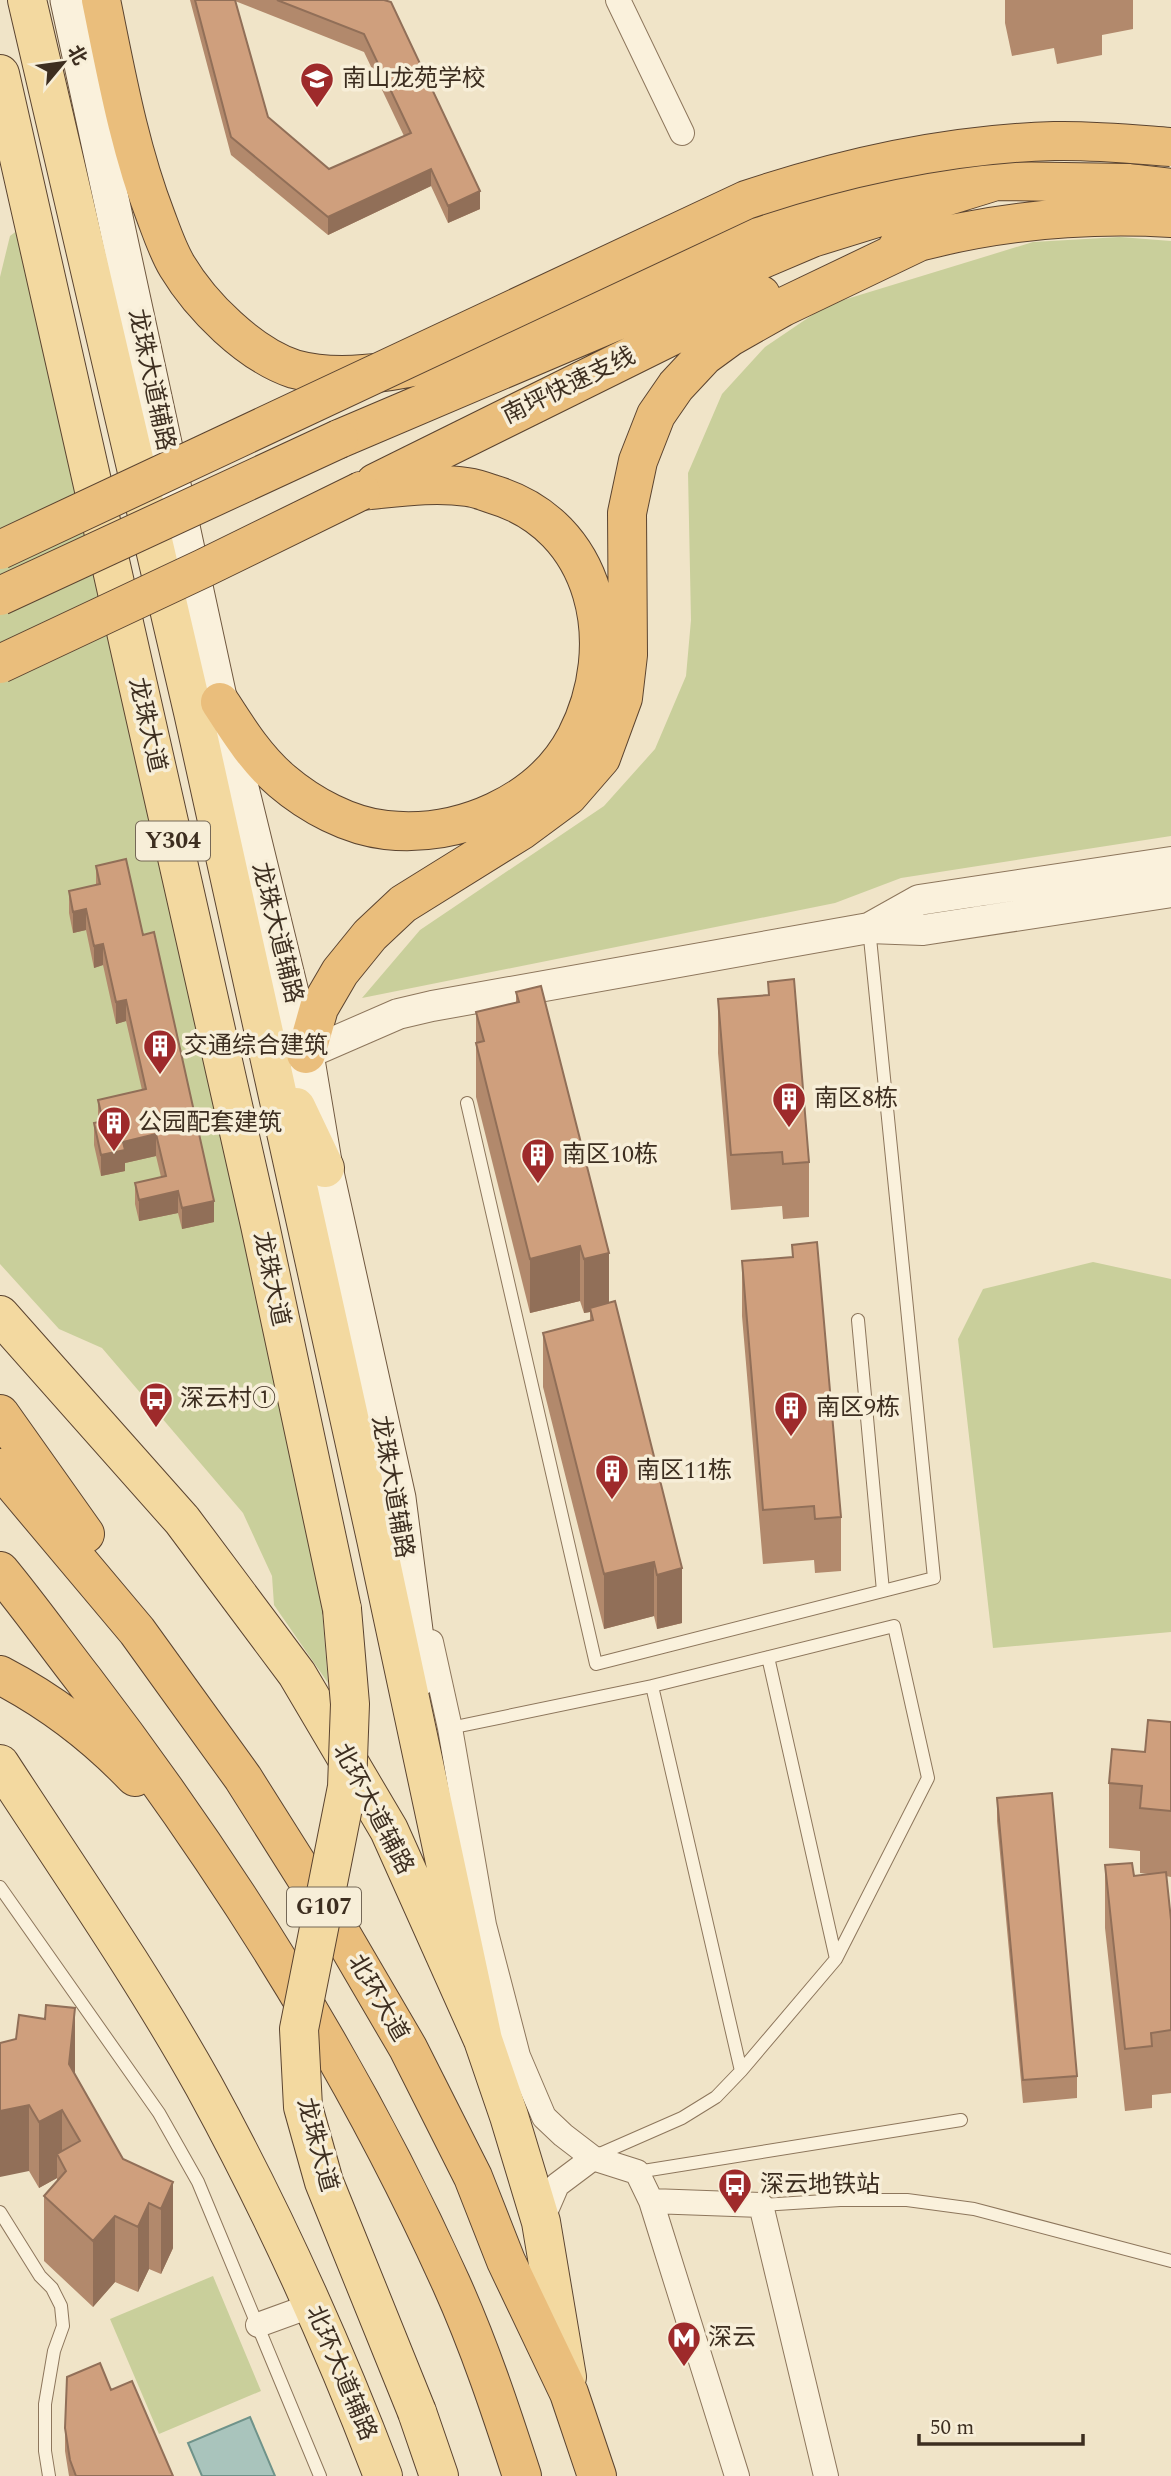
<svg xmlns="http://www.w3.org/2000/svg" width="1171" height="2476" font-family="Spectral,'Noto Sans SC',serif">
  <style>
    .green { fill: #c9cf9b }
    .water { fill: #a9c4bc; stroke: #6f938a; stroke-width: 2 }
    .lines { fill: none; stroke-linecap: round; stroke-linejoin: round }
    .service-casing { stroke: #8d765c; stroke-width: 14 }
    .minor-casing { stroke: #8d765c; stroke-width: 26 }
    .tertiary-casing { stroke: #8d765c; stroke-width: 32 }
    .secondary-casing { stroke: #6f573f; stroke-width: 37 }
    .primary-casing { stroke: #5b4430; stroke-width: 40 }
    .trunk-casing { stroke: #5b4430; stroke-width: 40 }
    .service { stroke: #faf1dc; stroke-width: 12 }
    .minor { stroke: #faf1dc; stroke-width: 24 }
    .tertiary { stroke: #faf1dc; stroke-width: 30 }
    .secondary { stroke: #faf1dc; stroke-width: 35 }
    .primary { stroke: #f3d9a0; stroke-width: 38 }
    .trunk { stroke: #eabe7c; stroke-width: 38 }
    .primary-bridge-casing { stroke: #5b4430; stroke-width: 40; stroke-linecap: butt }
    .trunk-bridge-casing { stroke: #5b4430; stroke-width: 40; stroke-linecap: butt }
    .primary-bridge { stroke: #f3d9a0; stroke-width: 38 }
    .trunk-bridge { stroke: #eabe7c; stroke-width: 38 }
    .wall { fill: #b2896c; fill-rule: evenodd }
    .shaded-wall { fill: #916f58 }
    .building { fill: #cf9f7d; stroke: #916f58; stroke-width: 2 }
    .labels { text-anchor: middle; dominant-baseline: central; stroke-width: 7; stroke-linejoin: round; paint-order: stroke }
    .shield { fill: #f7eed8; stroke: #756857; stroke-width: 2 }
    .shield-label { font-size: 23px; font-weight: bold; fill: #3d2e20 }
    .poi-label { font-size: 24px; fill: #3d2e20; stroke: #f7eed8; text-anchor: start }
    .street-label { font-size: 24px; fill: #3d2e20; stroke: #f7eed8 }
  </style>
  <rect width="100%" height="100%" fill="#f0e4c8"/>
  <path class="green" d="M18,230L298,1465L322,1609L328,1683L274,1605L272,1576L243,1513L102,1348L59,1329L0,1264V277L10,236Z
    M1120,237L1171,241V836L901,878L835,903L362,998L420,930L604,806L655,749L686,676L691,620L688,473L722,394L765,347L827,305L1033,242Z
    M1093,1262L1171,1279V1632L993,1648L958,1339L983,1289Z
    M213,2276L261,2391L159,2434L110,2319Z"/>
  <path class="water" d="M250,2417L275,2476H202L188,2443Z"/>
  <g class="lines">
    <g class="service-casing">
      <path id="service" d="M467,1103L596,1664L934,1578L869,928
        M858,1320L883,1591
        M768,1657L836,1959
        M652,1686L894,1626L928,1778L836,1959L741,2071
        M450,1728L652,1686L741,2071L716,2097L682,2118L593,2157
        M0,1887L159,2113L198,2182L320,2476
        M637,2172L961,2120
        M761,2205L840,2200H907L974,2209L1171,2261
        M0,2212L40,2276L52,2288L61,2306L63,2326L54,2351L45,2404V2451L49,2476"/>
    </g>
    <g class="minor-casing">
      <path id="minor" d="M618,0L682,133
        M431,1642L450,1728L484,1925L518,2056L544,2117L563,2135L593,2158L637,2172L651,2201L737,2476
        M651,2201L761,2205L826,2476
        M541,2222L557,2185L593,2158
        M258,2325L313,2305"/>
    </g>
    <g class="tertiary-casing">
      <path id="tertiary" d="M869,928L919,900L1171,862
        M306,1054L398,1014L432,1006L869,928L923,930L1171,892"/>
    </g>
    <g class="secondary-casing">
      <path id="secondary" d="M68,0L220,702L306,1054L325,1168L398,1498L421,1677"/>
    </g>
    <g class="primary-casing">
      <path id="primary" d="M27,0L193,712L376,1539L483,2040
        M0,74L260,1225L342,1609
        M296,1107L325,1168
        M0,1315L182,1520L297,1674L389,1830L483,2040L509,2116L541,2222L567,2377
        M0,1764C69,1870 142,1975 204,2086C273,2212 332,2342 383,2476
        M417,2412L439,2476"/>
    </g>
    <g class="trunk-casing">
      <path id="trunk" d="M101,0C116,73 129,147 156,217C162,233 168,251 177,266C201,306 249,354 294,369C316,375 342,376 364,374C450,368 521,331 597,295C662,266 725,234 792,211C857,188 928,184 996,181
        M897,248C985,222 1080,213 1171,218
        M339,439L812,238L996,181L1130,183L1171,188
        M375,483L702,321L761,295
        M220,702C238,730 256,759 282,781C310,805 349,826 386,830C458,838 541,804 576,737C623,646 599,525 492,494C484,491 475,488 467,487C432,482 395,488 361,491
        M306,1054L319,1008L340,972L370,935L403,904L522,830L568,796L601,758L623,698L628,655L627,513L638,461L656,415L676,386L704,356L730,337L783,307L923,240
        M0,1414L85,1534
        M0,1468L137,1631L243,1778L342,1935L408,2048L473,2177L506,2261L569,2393L597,2476
        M0,1571C29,1606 56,1644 84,1680C227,1867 354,2068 451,2283C479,2345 501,2411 522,2476
        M0,1675C50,1701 96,1736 135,1777"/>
    </g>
    <use href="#service" class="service"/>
    <use href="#minor" class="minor"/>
    <use href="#tertiary" class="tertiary"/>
    <use href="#secondary" class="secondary"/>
    <use href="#primary" class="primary"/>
    <use href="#trunk" class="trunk"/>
    <g class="primary-bridge-casing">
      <path id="primary-bridge" d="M342,1609L350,1704L347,1787L299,2029L303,2107L324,2182L417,2412"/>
    </g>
    <g class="trunk-bridge-casing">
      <path id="trunk-bridge" d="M0,550L746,200C845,167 949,144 1054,141C1093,140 1132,144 1171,147
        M0,596L339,439
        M0,664L204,568L361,491"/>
    </g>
    <use href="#primary-bridge" class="primary-bridge"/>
    <use href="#trunk-bridge" class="trunk-bridge"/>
  </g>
  <path class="wall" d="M190,0H384L480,209L448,223L431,186L328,235L231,155ZM235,1L364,52L404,136L329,169L268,117Z
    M1005,0H1133V29L1102,35V55L1057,64L1054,48L1012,56L1005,23Z
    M96,866L143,935L214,1222L182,1229L178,1213L139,1221L135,1204V1183L161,1177L156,1156L125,1163V1171L101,1176L94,1145V1123L98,1122V1100L142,1090L126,1021L116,1024L103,965L94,968L86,930L73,933L69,913V891L96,885Z
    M768,982L809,1162V1217L783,1219L782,1206L731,1210L718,1053V999L768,995Z
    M516,992L609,1303L682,1623L657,1629L654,1616L604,1629L543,1387V1333L590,1321V1312L584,1313L580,1301L530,1313L476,1097V1012L516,1003Z
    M792,1245L841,1517V1571L815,1573L814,1560L763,1564L742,1316V1261L792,1258Z
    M1171,1722V1877L1166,1876L1171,1920V2093L1152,2095V2108L1125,2111L1105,1928V1865L1134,1876L1148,1874L1140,1873V1851L1109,1848V1783L1145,1752Z
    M997,1798L1077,2076V2098L1023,2103L997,1821Z
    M0,2043L75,2074L123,2159L173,2182V2248L161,2274L149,2269L138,2292L115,2282L93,2307L44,2261V2196L57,2181V2178L39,2188L29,2171Z
    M111,2390L173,2476H69L65,2451V2428Z"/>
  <path class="shaded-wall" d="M431,169V186L328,235V217Z
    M480,191V209L448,223V206Z
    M86,909V930L73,933V912Z
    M103,944V965L94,968V946Z
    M126,1000V1021L116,1024V1002Z
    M156,1134V1156L125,1163V1171L101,1176V1155L123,1142Z
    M178,1191V1213L139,1221V1200Z
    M214,1201V1222L182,1229V1208Z
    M580,1246V1301L530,1313V1259Z
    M609,1253V1307L590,1308V1312L584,1313V1259Z
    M654,1562V1616L604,1629V1574Z
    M682,1568V1623L657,1629V1575Z
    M75,2008V2074L69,2064Z
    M29,2105V2171L0,2177V2111Z
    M62,2110V2163L57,2154V2178L39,2188V2122Z
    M173,2182V2248L161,2274V2209Z
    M149,2203V2269L138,2292V2227Z
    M115,2216V2282L93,2307V2241Z"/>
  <path class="building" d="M195,0H235L268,117L329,169L411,133L364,34L277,0H384L391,2L480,191L448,206L431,169L328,217L231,137Z
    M126,859L143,935L154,932L214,1201L182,1208L178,1191L139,1200L135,1183L166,1176L156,1134L123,1142L125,1150L101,1155L94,1123L103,1121L98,1100L146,1089L126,1000L116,1002L103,944L94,946L86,909L73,912L69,891L100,884L96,866Z
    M794,979L809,1162L783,1164L782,1152L731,1155L718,999L769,995L768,982Z
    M541,986L609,1253L584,1259L580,1246L530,1259L476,1043L484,1041L476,1012L519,1002L516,992Z
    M817,1242L841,1517L815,1519L814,1506L763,1510L742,1261L793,1257L792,1245Z
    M615,1301L682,1568L657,1575L654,1562L604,1574L543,1333L593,1320L590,1308Z
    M1148,1720L1171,1722V1811L1140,1808L1142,1786L1109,1783L1112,1749L1145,1752Z
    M1052,1793L1077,2076L1023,2080L997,1798Z
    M1132,1863L1134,1876L1166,1872L1171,1920V2030L1151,2033L1152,2046L1125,2049L1105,1865Z
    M46,2005L75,2008L69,2064L123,2159L173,2182L161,2209L149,2203L138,2227L115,2216L93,2241L44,2196L66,2171L57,2154L80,2141L62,2110L39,2122L29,2105L0,2111V2043L16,2039L19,2015L45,2019Z
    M100,2363L111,2390L132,2381L173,2476H76L70,2460L65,2428L67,2377Z"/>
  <defs>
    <g id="school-pin" transform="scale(1.75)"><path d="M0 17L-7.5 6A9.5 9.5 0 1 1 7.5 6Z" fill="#9e2a2b" stroke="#f7eed8"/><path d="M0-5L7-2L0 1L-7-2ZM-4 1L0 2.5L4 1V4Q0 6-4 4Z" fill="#fff"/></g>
    <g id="building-pin" transform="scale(1.75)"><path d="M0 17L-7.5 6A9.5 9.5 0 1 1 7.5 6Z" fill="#9e2a2b" stroke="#f7eed8"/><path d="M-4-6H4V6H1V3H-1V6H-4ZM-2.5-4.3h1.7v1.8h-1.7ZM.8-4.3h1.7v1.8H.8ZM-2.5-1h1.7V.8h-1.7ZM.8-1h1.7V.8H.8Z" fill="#fff"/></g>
    <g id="bus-pin" transform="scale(1.75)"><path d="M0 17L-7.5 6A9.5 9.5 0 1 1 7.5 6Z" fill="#9e2a2b" stroke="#f7eed8"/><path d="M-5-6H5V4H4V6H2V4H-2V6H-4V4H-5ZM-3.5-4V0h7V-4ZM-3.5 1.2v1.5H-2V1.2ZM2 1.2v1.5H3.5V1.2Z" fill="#fff"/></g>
    <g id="metro-pin" transform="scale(1.75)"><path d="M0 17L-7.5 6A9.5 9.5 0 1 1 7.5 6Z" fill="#9e2a2b" stroke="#f7eed8"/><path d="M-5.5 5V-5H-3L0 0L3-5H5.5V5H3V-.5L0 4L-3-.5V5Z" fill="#fff"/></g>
  </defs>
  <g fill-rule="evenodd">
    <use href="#school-pin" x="317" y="79"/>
    <use href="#building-pin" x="160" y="1046"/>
    <use href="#building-pin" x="789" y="1099"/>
    <use href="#building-pin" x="114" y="1123"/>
    <use href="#building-pin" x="538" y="1155"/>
    <use href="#bus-pin" x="156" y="1399"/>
    <use href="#building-pin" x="791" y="1408"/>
    <use href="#building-pin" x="612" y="1471"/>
    <use href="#bus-pin" x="735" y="2185"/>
    <use href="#metro-pin" x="684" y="2338"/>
  </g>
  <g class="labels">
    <g class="shield">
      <rect x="136" y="821.5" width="74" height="39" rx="5"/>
      <rect x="287" y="1887.5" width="74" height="39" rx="5"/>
    </g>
    <g class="shield-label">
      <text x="173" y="841">Y304</text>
      <text x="324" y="1907">G107</text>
    </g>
    <g class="poi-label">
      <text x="342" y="79">南山龙苑学校</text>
      <text x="184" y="1046">交通综合建筑</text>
      <text x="814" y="1099">南区8栋</text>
      <text x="138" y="1123">公园配套建筑</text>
      <text x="562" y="1155">南区10栋</text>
      <text x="180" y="1399">深云村①</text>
      <text x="816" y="1408">南区9栋</text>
      <text x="636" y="1471">南区11栋</text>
      <text x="760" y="2185">深云地铁站</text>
      <text x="708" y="2338">深云</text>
    </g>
    <g class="street-label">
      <text transform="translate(151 380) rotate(78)">龙珠大道辅路</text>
      <text transform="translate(569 386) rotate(-26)">南坪快速支线</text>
      <text transform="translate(147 725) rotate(77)">龙珠大道</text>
      <text transform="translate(277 933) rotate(76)">龙珠大道辅路</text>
      <text transform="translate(271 1279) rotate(78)">龙珠大道</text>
      <text transform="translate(392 1487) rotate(80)">龙珠大道辅路</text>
      <text transform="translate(373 1809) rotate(62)">北环大道辅路</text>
      <text transform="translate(378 1998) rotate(60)">北环大道</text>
      <text transform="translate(317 2145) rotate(75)">龙珠大道</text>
      <text transform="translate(341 2373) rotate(67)">北环大道辅路</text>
    </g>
  </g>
  <g transform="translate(63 63) rotate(61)" stroke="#f7eed8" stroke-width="5" paint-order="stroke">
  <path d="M0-5L12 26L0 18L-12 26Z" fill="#3d2e20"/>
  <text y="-10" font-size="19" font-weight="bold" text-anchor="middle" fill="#3d2e20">北</text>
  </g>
  <path d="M919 2434v10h164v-10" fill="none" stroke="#3d2e20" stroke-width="3.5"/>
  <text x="930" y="2434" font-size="21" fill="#3d2e20" stroke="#f7eed8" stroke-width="5" paint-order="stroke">50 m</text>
</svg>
